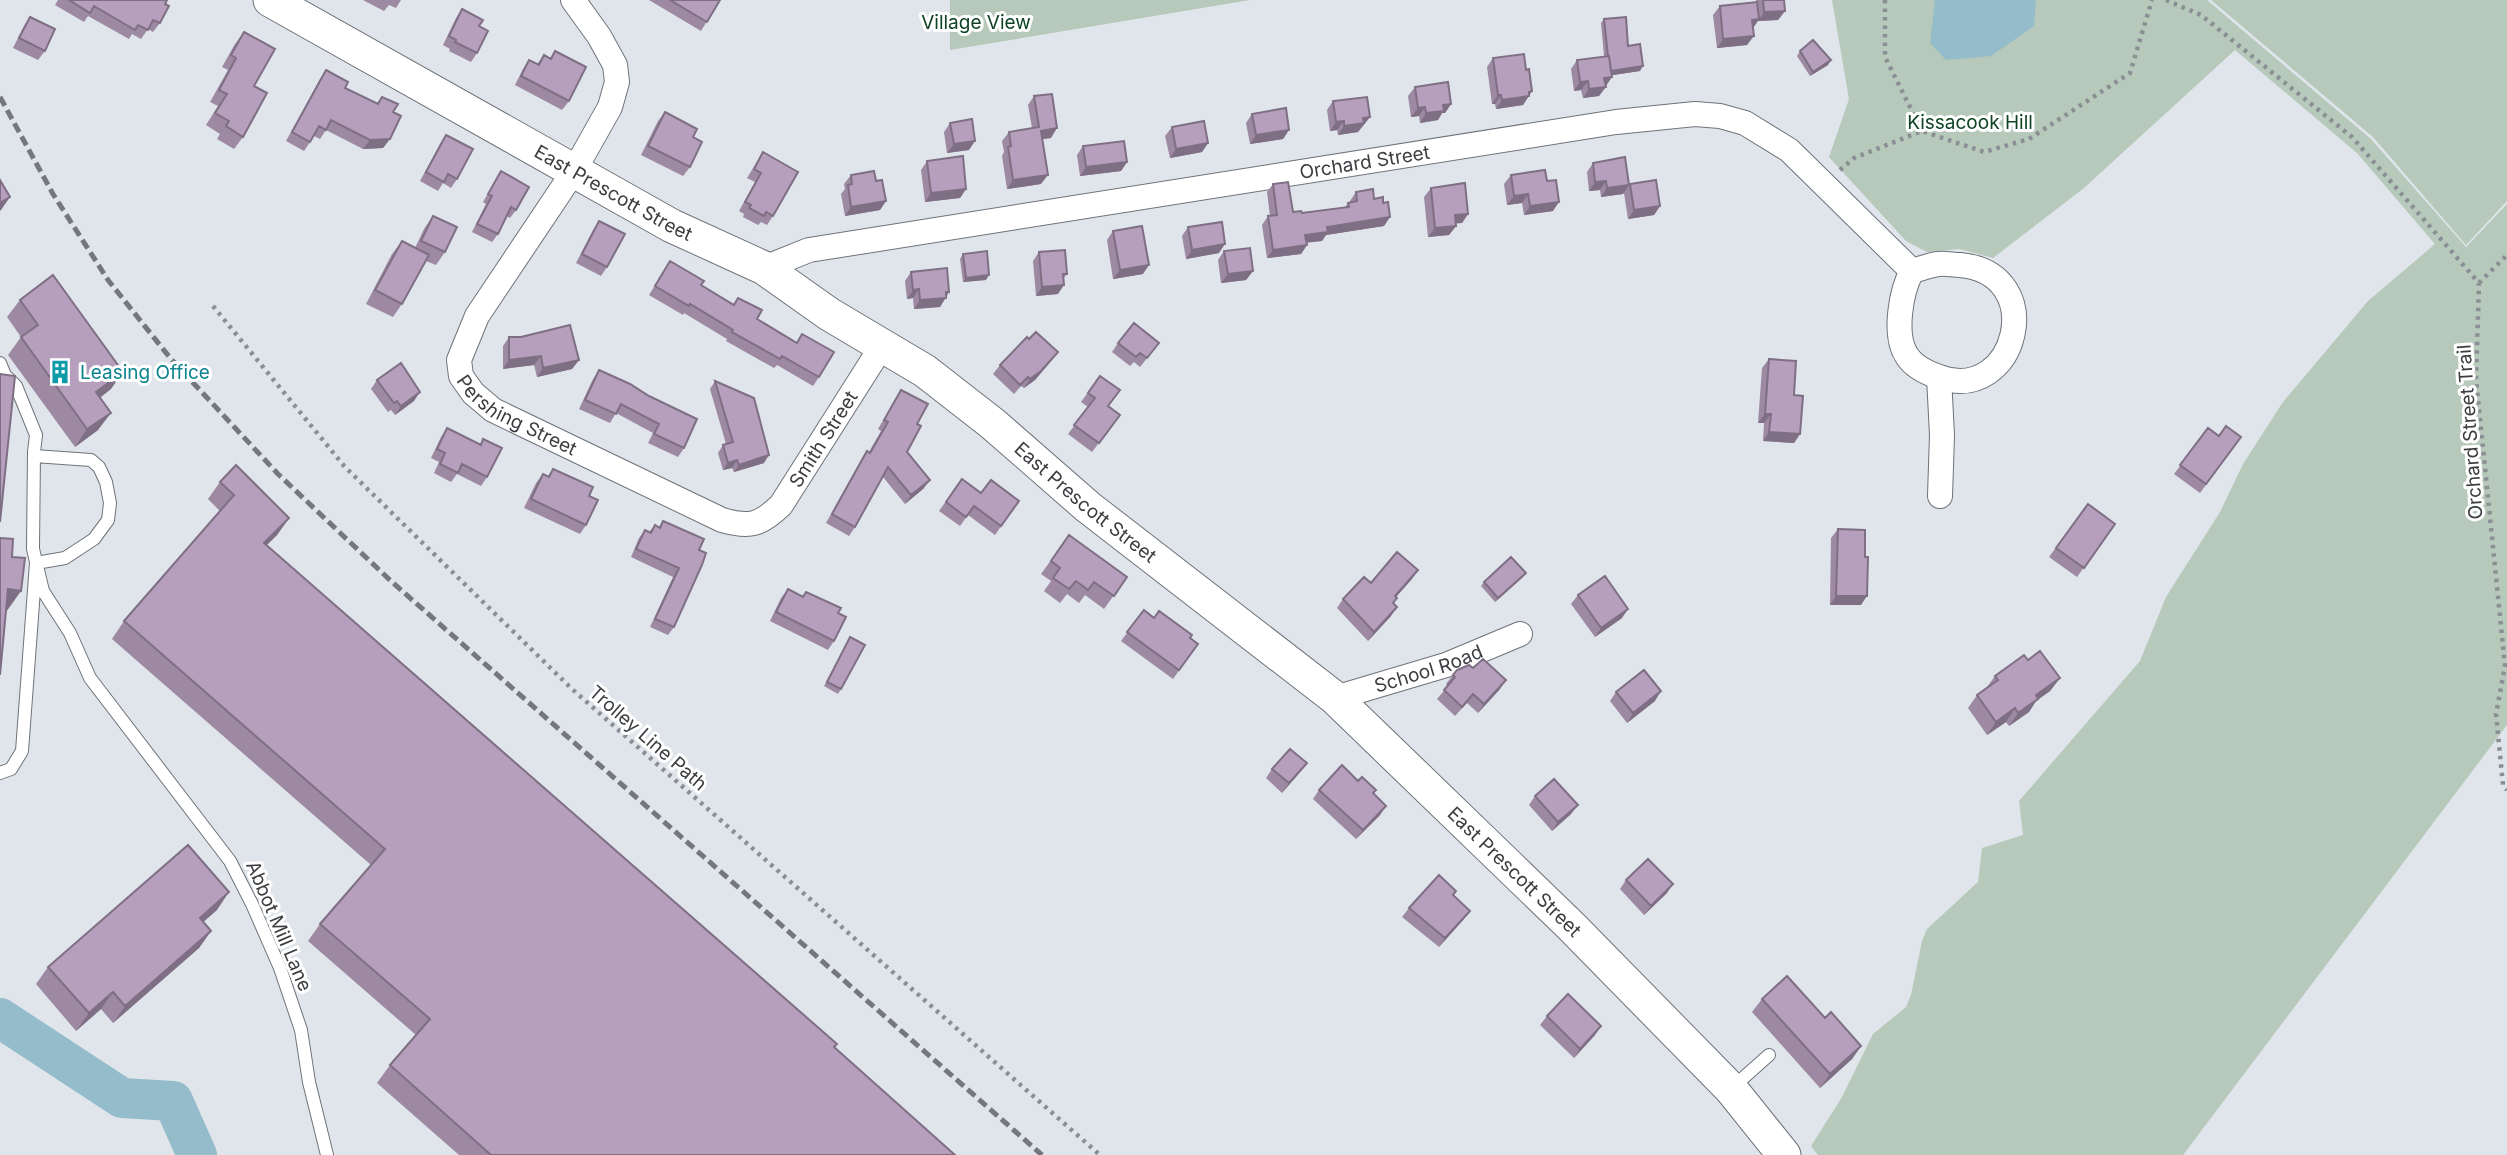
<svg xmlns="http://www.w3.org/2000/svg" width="2507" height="1155" font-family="Inter,sans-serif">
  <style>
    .green { fill: #b6c9ba }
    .water { fill: #94bcca }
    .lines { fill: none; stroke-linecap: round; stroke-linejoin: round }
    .river { stroke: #94bcca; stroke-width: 40 }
    .lane-casing { stroke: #6e7379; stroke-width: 14 }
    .street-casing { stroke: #6e7379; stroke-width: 26 }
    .secondary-casing { stroke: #6e7379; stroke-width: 35 }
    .path { stroke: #8b8f93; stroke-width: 4.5; stroke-dasharray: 3.5 5; stroke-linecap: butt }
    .lane { stroke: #fff; stroke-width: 12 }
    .street { stroke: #fff; stroke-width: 24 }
    .secondary { stroke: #fff; stroke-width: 33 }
    .rail { stroke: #74777b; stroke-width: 5; stroke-dasharray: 10 5; stroke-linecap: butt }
    .wall { fill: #9d89a2 }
    .shaded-wall { fill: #7f6f84 }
    .building { fill: #b69fbc; stroke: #7f6f84; stroke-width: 2 }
    .labels { text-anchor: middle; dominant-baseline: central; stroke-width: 6; stroke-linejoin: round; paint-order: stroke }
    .park-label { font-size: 19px; fill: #0f4324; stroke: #fff }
    .street-label { font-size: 19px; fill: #3b3d40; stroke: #fff }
    .culture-label { font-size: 19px; fill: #0d838f; stroke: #fff; text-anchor: start }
  </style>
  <rect width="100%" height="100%" fill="#dfe5eb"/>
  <path class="green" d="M950,0H1250L950,50Z
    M1832,0H2207L2371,139L2466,247L2507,204V725L2183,1155H1818L1811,1146L1842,1097L1873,1034L1906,1007L1911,995L1922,941L1927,929L1978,882L1982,848L2023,835L2019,801L2140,661L2166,597L2220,512L2243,464L2283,402L2368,301L2435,244L2357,153L2235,50L2084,188L1993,258L1960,249L1927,252L1906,241L1829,157L1849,99Z
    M2211,0H2507V201L2466,245L2373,137Z"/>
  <path class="water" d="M1935,0H2036L2034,26L1991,56L1946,60L1930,43Z"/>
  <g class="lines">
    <path class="river" d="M0,1018L122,1098L173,1101L197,1155"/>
    <g class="lane-casing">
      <path id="lane" d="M0,363L5,375L16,386L36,435L34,452L33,549L43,591L70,633L90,678L230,861L252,904L280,968L301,1030L309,1082L327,1155
        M0,773L11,769L22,751L36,563L65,558L94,539L108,520L110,503L106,482L99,467L91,460L34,456
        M1733,1087L1769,1055"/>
    </g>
    <g class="street-casing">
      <g id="street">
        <path id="s1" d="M573,0L599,36L615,65L617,82L610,107L574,171L477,316L459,360L461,376L473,393L493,410L722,520C750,528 760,525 781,505L882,346"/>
        <path id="s2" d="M764,268L809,250L1616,122L1695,114L1720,116L1745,123L1789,150L1912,271C1920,269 1930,265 1938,264C1945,263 1953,265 1960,265C2050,273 2017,405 1939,377L1942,435L1940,496"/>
        <path d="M1912,271C1901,291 1893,335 1907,356C1914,367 1927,373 1939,377"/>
        <path id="s3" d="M1335,698L1446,665L1520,634"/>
      </g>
    </g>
    <g class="secondary-casing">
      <g id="secondary">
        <path id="s4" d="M270,0L672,226L764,268L829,314L925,371L993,424L1088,507L1335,698L1571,926L1731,1089L1784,1155"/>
      </g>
    </g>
    <path class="path" d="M1885,0V57L1922,131
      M2166,0L2201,15L2352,137L2479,283L2476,379L2505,666L2496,714L2503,785L2507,790
      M1840,170L1854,158L1922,131L1984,152L2029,139L2130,73L2152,0
      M2479,283L2507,255
      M213,306L345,467L572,689L1100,1155"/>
    <use href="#lane" class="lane"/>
    <use href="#street" class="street"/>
    <use href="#secondary" class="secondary"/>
    <path class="rail" d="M0,97L53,194L108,280L171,359L278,474L392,582L1042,1155"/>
  </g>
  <path class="wall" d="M58,0H167L165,4L160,23L153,32L148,29L141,39L132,34L129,39L88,16L84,22L55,5Z
    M363,0H401L396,8L389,5L384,11Z
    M649,0H720L701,31Z
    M1756,0H1784L1785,11L1778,20L1758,21L1753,28L1747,45L1717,48L1713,15L1720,6L1756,2Z
    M462,9L479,26L477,53L471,62L449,51L450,49L443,45L456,18Z
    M30,17L45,51L38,60L13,48L24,26Z
    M1604,19L1628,46L1640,71L1612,75L1599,96L1583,98L1581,90L1574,91L1571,69L1577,60L1604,56L1601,23Z
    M244,32L254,86L243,137L234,149L217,139L220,134L206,125L218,106L210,102L228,70L222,67L235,44Z
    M555,51L569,101L562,110L515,85L523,69L529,60L537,64L544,55L550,58Z
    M1800,51L1828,65L1810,76L1797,56Z
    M1493,58L1526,70L1532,91L1523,105L1496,109L1495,104H1492L1487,67Z
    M326,70L345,88L377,103L382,97L393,112L390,139L383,148L363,149L326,130L320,139L314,136L304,151L286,141L320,79Z
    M1415,87L1451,104L1445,113H1442L1438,120L1420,123L1419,116L1411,117L1408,96Z
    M1034,96L1051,138L1042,139L1041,184L1007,189L1002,156L1004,152L1002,141L1009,132L1032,128L1028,105Z
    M1333,101L1370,117L1358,132L1338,135L1337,130L1330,131L1327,110Z
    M665,112L693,137L690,167L683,176L641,155L658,121Z
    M1252,114L1289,130L1283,139L1250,144L1246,123Z
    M950,123L969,150L947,153L944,132Z
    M1172,127L1208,143L1202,152L1170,158L1165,136Z
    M446,135L457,179L451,188L443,183L438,191L420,181L440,144Z
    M1083,146L1127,162L1121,171L1080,176L1077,155Z
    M763,152L773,216L767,225L761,222L758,225L743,217L744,214L739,211L755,182L747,178Z
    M927,161L966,189L960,198L925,202L921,170Z
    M1593,163L1660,206L1654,215L1628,219L1624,193L1623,194L1601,197L1600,190L1589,191L1587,172Z
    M501,171L516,210L510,218L507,216L498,234L492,242L472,232L486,204L483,202Z
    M851,175L876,181L886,201L880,210L845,216L841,194L845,189L844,184Z
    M1511,175L1547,181L1553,211L1524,215L1522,203L1507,205L1504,184Z
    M1273,184L1293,212L1302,213L1345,207L1348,203L1350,202V201L1356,192L1383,203L1390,217L1384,226L1326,235L1322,241L1306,243L1307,245L1301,254L1267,258L1262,225L1268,216H1270L1267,192Z
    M1431,188L1468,214L1462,223H1455L1456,226L1449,235L1428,237L1424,197Z
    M433,216L445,252L436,265L426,261L402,304L393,317L366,304L392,254L402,241L415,248L424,229Z
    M599,221L607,267L601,276L576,263L593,230Z
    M1188,227L1219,253L1186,259L1182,236Z
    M1113,231L1143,274L1113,279L1107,240Z
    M1224,251L1253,271L1246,280L1221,283L1218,260Z
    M1039,252L1067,274L1063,279L1058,294L1036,296L1033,261Z
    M963,254L986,280L963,282L960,259Z
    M670,261L701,285L733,305L738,298L757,319L797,343L802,334L819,377L813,386L777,365L774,368L726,341L727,339L684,313L683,315L649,295Z
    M911,272L949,292L940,307L914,309L913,298L907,299L905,281Z
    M20,300L111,389L100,398L98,430L75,447L8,355L21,337L7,317Z
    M509,337L579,360L572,369L537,377L534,365L503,369V346Z
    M1029,339L1058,352L1051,361L1035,380L1024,388L1021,386L1014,394L993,374L1000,365Z
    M1118,343L1152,352L1140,367L1134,362L1130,366L1112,352Z
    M1769,359L1800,434L1794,443L1763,441L1764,423H1758L1762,368Z
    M599,370L630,384L684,448L678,457L648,443L653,433L616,413L610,423L579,409L593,379Z
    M1100,376L1108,406L1120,415L1092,452L1068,434L1088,407L1081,402Z
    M377,380L414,401L395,415L391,410L388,412L371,389Z
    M715,381L764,463L734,472L732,468L723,470L718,453L723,445L726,444L710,389Z
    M901,390L917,424L907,452L930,480L923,489L905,504L883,477L855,527L849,536L826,523L861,460L867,451L869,452L881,431L878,429Z
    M447,428L480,444L483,439L487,477L481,486L457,474L451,482L434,473L439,462L431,458L441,437Z
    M2208,428L2219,436L2241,437L2200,493L2174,474Z
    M553,469L589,496L586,525L580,534L524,508L536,483L543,474L548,476Z
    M962,479L981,493L1019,501L995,535L968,515L960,526L939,511Z
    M220,482L289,518L277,535L267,545L955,1155H459L377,1083L390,1065L416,1035L308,941L320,924L371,865L112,639L124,621L220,511L208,499Z
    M2088,504L2115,524L2077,577L2049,557Z
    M663,521L699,550L674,627L668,635L650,627L673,577L631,557L639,538L645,530L649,532L655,525L659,527Z
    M1838,529L1861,605H1830L1831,538Z
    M1069,535L1127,577L1104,609L1085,595L1079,603L1067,594L1060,603L1044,591L1051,581L1041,574Z
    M1418,570L1396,597L1397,598L1393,603L1391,616L1368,641L1337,608L1343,599L1371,583Z
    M1523,577L1495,602L1481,586L1484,582Z
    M788,589L803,596L806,592L838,613L834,641L828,650L770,621L781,598Z
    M1578,595L1622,618L1595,637L1571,604Z
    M1144,610L1154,618L1190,638L1198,644L1173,679L1121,641Z
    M850,637L841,689L838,694L824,686Z
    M2028,660L2060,678L2050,691L2036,701L2029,712L2009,726L2006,722L1987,735L1968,708L1977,695L1987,687L1995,676Z
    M1453,675L1500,689L1478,713L1467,703L1455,716L1437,699L1448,686L1446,684Z
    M1616,692L1655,701L1627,723L1610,701Z
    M1272,769L1300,772L1282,793L1266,778Z
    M1358,781L1373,794L1380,815L1356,839L1313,799L1319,790Z
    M1535,796L1571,814L1552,831L1529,805Z
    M1626,880L1667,893L1644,915L1620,889Z
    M1456,891L1453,895L1463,920L1439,947L1402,917L1409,908Z
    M217,910L203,922L211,931L199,948L113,1023L101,1009L76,1031L36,984L48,967Z
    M1762,999L1825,1018L1861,1046L1852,1059L1820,1088L1752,1012Z
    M1547,1016L1595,1035L1574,1058L1540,1025Z"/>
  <path class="shaded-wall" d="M1785,11L1778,20L1758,21L1764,12Z
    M1759,19L1753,28L1752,20Z
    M1754,36L1747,45L1717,48L1723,39Z
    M1831,60L1828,65L1810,76L1813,72Z
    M1643,66L1640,71L1607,76L1610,72Z
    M1612,77L1606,86L1604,78Z
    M1588,81L1581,90L1574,91L1580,82Z
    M1606,87L1599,96L1583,98L1589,89Z
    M1532,91L1523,105L1496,109L1502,100Z
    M1498,95H1501L1495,104H1492Z
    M1451,104L1445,113H1442L1438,120L1420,123L1426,113L1443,105Z
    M1425,107L1419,116L1411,117L1418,108Z
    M1370,117L1358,132L1338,135L1344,126L1363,118Z
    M1344,121L1337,130L1330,131L1336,122Z
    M1057,128L1051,138L1034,140L1041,131Z
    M1289,130L1283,139L1250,144L1256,135Z
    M390,139L383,148L363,149L370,140Z
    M975,141L969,150L947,153L954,144Z
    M1208,143L1202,152L1170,158L1176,149Z
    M1127,162L1121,171L1080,176L1086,167Z
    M1048,175L1041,184L1007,189L1013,180Z
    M1606,181L1600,190L1589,191L1595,182Z
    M1629,185L1623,194L1601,197L1607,188Z
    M966,189L960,198L925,202L931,193Z
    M1528,194L1522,203L1507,205L1514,196Z
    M10,197L1,210L0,211V203Z
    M886,201L880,210L845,216L851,207Z
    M1559,202L1553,211L1524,215L1530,206Z
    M1660,206L1654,215L1628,219L1634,210Z
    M1468,214L1462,223L1448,224L1455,215Z
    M1390,217L1384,226L1326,235L1322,241L1299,243L1305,235L1327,227Z
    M1456,226L1449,235L1428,237L1435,228Z
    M1225,244L1219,253L1186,259L1192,250Z
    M1307,245L1301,254L1267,258L1273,250Z
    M1149,265L1143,274L1113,279L1120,270Z
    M1253,271L1246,280L1221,283L1228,274Z
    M989,275L986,280L963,282L966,278Z
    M1064,285L1058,294L1036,296L1042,287Z
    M919,289L913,298L907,299L913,290Z
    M946,292H949L940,307L914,309L920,300Z
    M1058,352L1051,361L1035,380L1024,388L1030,379Z
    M541,356L534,365L503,369L509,360Z
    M579,360L572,369L537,377L543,368Z
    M123,372L111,389L84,409L96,392Z
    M420,392L414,401L395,415L401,406Z
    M111,413L98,430L75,447L87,429Z
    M1765,414H1771L1764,423H1758Z
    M1769,432L1800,434L1794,443L1763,441Z
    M769,455L764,463L734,472L739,465Z
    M737,460L732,468L723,470L728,463Z
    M930,480L923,489L905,504L911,495Z
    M289,518L277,535L251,560L264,543Z
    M1418,570L1412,579L1389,605L1395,596Z
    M1526,573L1523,577L1495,602L1498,598Z
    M8,589L21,591L4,615Z
    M1836,596H1867L1861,605H1830Z
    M1397,607L1391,616L1368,641L1374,632Z
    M1628,609L1622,618L1595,637L1601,628Z
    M2060,678L2050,691L2036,701L2029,712L2009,726L2018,713L2036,695Z
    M1506,680L1500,689L1478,713L1484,704Z
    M1661,691L1655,701L1627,723L1633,713Z
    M2015,708L2006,722L1987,735L1996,722Z
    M1307,763L1300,772L1282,793L1289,783Z
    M1578,805L1571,814L1552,831L1558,822Z
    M1386,806L1380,815L1356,839L1363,830Z
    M1673,884L1667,893L1644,915L1651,906Z
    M229,892L217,910L188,935L200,918Z
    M1470,911L1463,920L1439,947L1445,938Z
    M211,931L199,948L113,1023L125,1006Z
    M113,992L101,1009L76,1031L89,1013Z
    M1601,1026L1595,1035L1574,1058L1580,1049Z
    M1861,1046L1852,1059L1820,1088L1830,1074Z"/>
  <path class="building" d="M69,0H167L165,4L169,6L160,23L153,20L148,30L138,25L135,30L94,6L90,13Z
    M670,0H720L707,22Z
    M1763,0H1784L1785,11L1764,12Z
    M1757,2L1759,19L1752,20L1754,36L1723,39L1720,6Z
    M462,9L483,20L479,26L488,31L477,53L455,42L456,40L449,36Z
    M30,17L55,29L45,51L19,38Z
    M1626,17L1628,46L1640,44L1643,66L1611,71L1609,56H1608L1604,19Z
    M244,32L275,49L254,86L267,93L243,137L226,126L229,121L215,113L227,94L219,90L236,58L231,55Z
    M1813,40L1831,60L1813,72L1800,51Z
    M555,51L586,67L569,101L521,76L529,60L539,65L544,55L551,59Z
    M1524,54L1526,70L1529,69L1532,91L1529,92V96L1502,100L1501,95H1498L1493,58Z
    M1609,56L1612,77L1604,78L1606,87L1589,89L1588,81L1580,82L1577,60Z
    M326,70L348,82L345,88L378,104L382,97L398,104L393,112L401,116L390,139L370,140L331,120L326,130L319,126L310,142L292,132Z
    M1448,82L1451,104L1443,105L1444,111L1426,113L1425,107L1418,108L1415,87Z
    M1052,94L1057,128L1041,131L1048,175L1013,180L1008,147L1011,146L1009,132L1039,127L1034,96Z
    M1367,97L1370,117L1363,118L1364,123L1344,126V121L1336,122L1333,101Z
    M1286,108L1289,130L1256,135L1252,114Z
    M665,112L697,129L693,137L702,142L690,167L648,146Z
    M972,119L975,141L954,144L950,123Z
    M1204,121L1208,143L1176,149L1172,127Z
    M446,135L473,149L457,179L448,174L444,182L426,172Z
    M1124,141L1127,162L1086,167L1083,146Z
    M763,152L798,172L773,216L766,212L764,216L749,208L751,205L745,202L761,173L754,169Z
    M963,156L966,189L931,193L927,161Z
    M1625,157L1629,185L1607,188L1606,181L1595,182L1593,163Z
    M1545,170L1547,181L1556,180L1559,202L1530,206L1528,194L1514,196L1511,175Z
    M501,171L529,187L516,210L511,207L498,234L477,224L492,196L488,194Z
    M874,171L876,181L882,180L886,201L851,207L848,185L852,184L851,175Z
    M0,180L10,197L0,203Z
    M1656,180L1660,206L1634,210L1630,184Z
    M1288,182L1293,212L1301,211L1302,213L1349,207L1348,203L1357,201L1356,192L1373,189L1374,199L1383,197V203L1388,202L1390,217L1327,227L1328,232L1305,235L1307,245L1273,250L1268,216L1277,215L1273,184Z
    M1465,183L1468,214L1455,215L1456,226L1435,228L1431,188Z
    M433,216L457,227L445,252L421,241Z
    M599,221L625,234L607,267L582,254Z
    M1222,222L1225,244L1192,250L1188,227Z
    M1142,226L1149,265L1120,270L1113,231Z
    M402,241L429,255L402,304L375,290Z
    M1250,248L1253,271L1228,274L1224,251Z
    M1065,250L1067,274H1063L1064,285L1042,287L1039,252Z
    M987,251L989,275L966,278L963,254Z
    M670,261L704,281L701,285L734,305L738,298L762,310L757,319L797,343L802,334L834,352L819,377L782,356L780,359L732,332L733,330L690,304L689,306L655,286Z
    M947,268L949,292H946V298L920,300L919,289L913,290L911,272Z
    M53,275L123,372L96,392L111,413L87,429L21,337L38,325L20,300Z
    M1134,323L1159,343L1147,358L1140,353L1136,357L1118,343Z
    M570,325L579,360L543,368L541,356L509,360V337H521Z
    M1036,332L1058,352L1041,371L1030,379L1028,377L1020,385L1000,365L1027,337L1029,339Z
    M1769,359L1796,361L1794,395L1803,396L1800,434L1769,432L1771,414H1765Z
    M401,363L420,392L401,406L397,401L394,403L377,380Z
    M599,370L630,384L649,396L697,419L684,448L654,434L659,424L621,404L616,414L585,400Z
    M0,374L15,376L0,522Z
    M1100,376L1120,390L1108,406L1120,415L1099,443L1074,425L1095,398L1088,393Z
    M715,381L754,398L769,455L739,465L737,460L728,463L723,445L733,442Z
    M901,390L928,404L917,424L921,426L907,452L930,480L911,495L888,467L855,527L832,514L867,451L870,453L888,422L884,420Z
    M2226,426L2241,437L2206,484L2180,465L2208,428L2219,436Z
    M447,428L481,445L483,439L502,448L487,477L462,464L458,473L440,464L445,453L437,449Z
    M236,465L289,518L264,543L837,1044L834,1047L955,1155H491L390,1065L430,1019L320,924L385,849L124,621L234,495L220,482Z
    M553,469L593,487L589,496L598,500L586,525L531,499L543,474L549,477Z
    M962,479L981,493L991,480L1019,501L1001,526L974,506L966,517L946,502Z
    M2088,504L2115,524L2084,568L2056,548Z
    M663,521L704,539L699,550L706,553L702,565L674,627L655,619L679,568L636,549L645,530L651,533L655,525L660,528Z
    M1838,529L1865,530V557H1868L1867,596H1836Z
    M1069,535L1127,577L1114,596L1094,582L1088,590L1076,581L1069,589L1053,578L1060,568L1051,561Z
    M0,538L13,539L12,557L25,558L21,591L8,589L0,675Z
    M1397,552L1418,570L1395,596L1397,598L1393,603L1397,607L1374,632L1343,599L1364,577L1371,583Z
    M1511,557L1526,573L1498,598L1484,582Z
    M1605,576L1628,609L1601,628L1578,595Z
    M788,589L803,597L806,592L841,608L838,613L846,617L834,641L776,612Z
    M1144,610L1154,618L1159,611L1192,635L1190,638L1198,644L1179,670L1127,632Z
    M850,637L865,645L841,689L827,682Z
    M2040,651L2060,678L2036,695L2038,699L2018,713L2015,708L1996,722L1977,695L1998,680L1995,676L2024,655L2028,660Z
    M1483,659L1506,680L1484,704L1473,694L1462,707L1444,690L1455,677L1453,675L1457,670L1469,665L1473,668Z
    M1644,670L1661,691L1633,713L1616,692Z
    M1290,749L1307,763L1289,783L1272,769Z
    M1342,765L1358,781L1362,777L1376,790L1373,793L1386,806L1363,830L1319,790Z
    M1554,779L1578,805L1558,822L1535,796Z
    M188,845L229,892L200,918L211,931L125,1006L113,992L89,1013L48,967Z
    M1648,859L1673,884L1651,906L1626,880Z
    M1439,875L1456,891L1453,895L1470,911L1445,938L1409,908Z
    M1787,976L1825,1018L1831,1012L1861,1046L1830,1074L1762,999Z
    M1568,994L1601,1026L1580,1049L1547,1016Z"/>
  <defs>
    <g id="building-bare" transform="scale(1.89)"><path d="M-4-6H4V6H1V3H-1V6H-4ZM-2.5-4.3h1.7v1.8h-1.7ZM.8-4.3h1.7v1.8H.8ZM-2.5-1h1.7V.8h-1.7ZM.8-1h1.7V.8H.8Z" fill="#0f9aa8" stroke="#fff" stroke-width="2.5" paint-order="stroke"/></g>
  </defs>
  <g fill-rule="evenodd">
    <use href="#building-bare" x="60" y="372"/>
  </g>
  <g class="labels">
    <g class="park-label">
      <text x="976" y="22">Village View</text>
      <text x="1970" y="122">Kissacook Hill</text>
    </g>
    <g class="street-label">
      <text stroke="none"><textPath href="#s2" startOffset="611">Orchard Street</textPath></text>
      <text stroke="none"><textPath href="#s4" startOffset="394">East Prescott Street</textPath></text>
      <text stroke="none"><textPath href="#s1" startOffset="502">Pershing Street</textPath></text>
      <text transform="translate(2470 432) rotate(-94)">Orchard Street Trail</text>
      <text stroke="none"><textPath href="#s1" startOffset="877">Smith Street</textPath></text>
      <text stroke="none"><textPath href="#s4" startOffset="961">East Prescott Street</textPath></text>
      <text stroke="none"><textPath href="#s3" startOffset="98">School Road</textPath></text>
      <text transform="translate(648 738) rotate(41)">Trolley Line Path</text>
      <text stroke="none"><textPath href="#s4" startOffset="1528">East Prescott Street</textPath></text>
      <text transform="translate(279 926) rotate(67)">Abbot Mill Lane</text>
    </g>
    <g class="culture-label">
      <text x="80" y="372">Leasing Office</text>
    </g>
  </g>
</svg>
